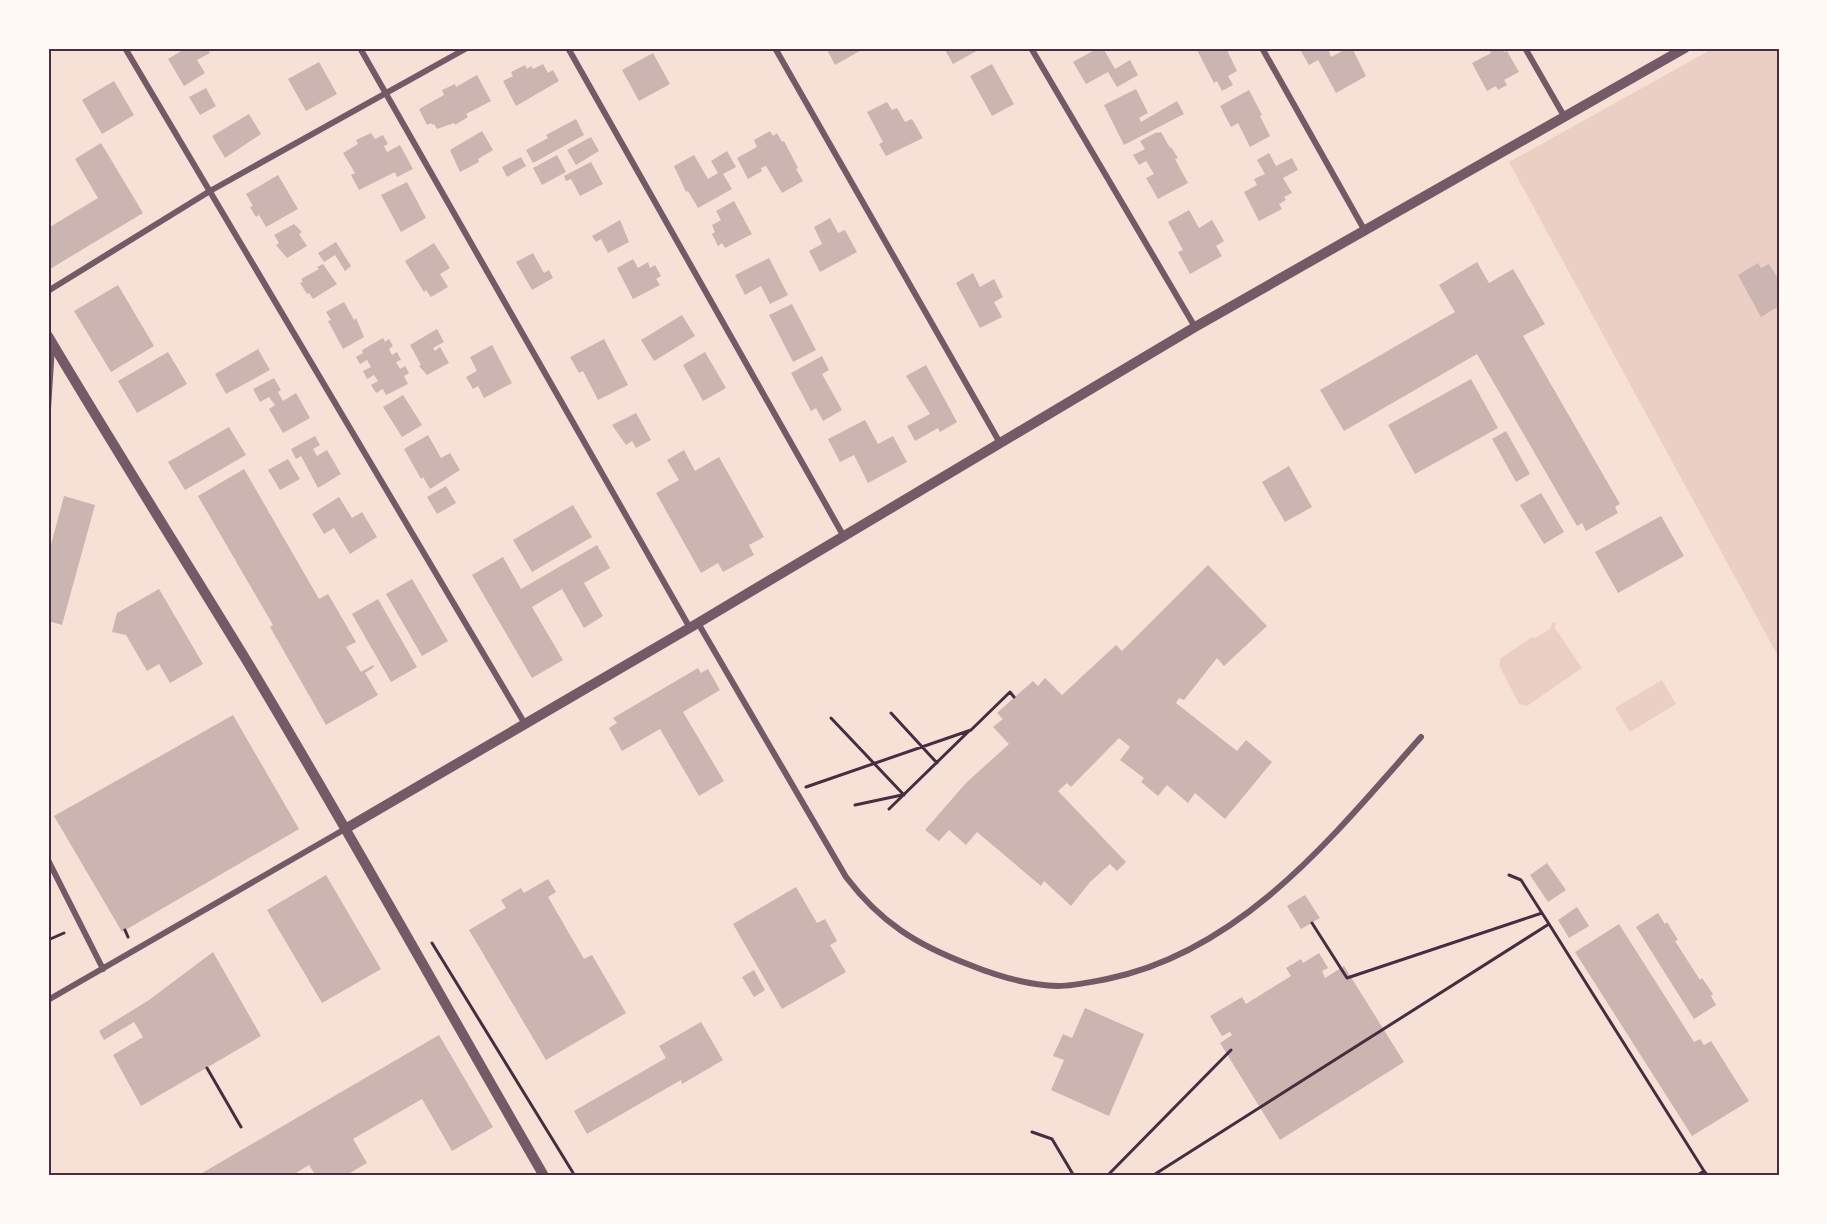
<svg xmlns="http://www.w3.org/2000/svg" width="1827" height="1224" font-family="'Open Sans',sans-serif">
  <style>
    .green { fill: #ebcfc5 }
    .building { fill: #ccb4b1 }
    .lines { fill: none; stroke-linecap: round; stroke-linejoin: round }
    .path { stroke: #4a2c40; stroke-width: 3 }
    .minor { stroke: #755966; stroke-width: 6 }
    .tertiary { stroke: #755966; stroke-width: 10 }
    .neatline { fill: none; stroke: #4a2c40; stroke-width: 2 }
  </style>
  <rect width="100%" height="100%" fill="#f7e1d7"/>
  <path class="green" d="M1714,48H1779V658L1509,162Z
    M1553,622L1556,623L1555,628L1582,668L1527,706L1519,704L1499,665L1501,658L1532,637L1535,638L1550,629Z
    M1662,680L1676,704L1630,732L1615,708Z"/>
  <path class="building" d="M186,48H207L210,53L197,60L205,73L184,86L168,59Z
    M826,48H865L835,65Z
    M944,48H982L953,64Z
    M1098,48H1103L1115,69L1130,60L1138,75L1117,87L1108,72L1086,84L1073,62Z
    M1196,48H1226L1237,71L1228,76L1233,85L1222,91L1217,81L1214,83Z
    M1306,48H1328L1331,57L1348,48H1352L1366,76L1336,93L1318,60L1309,65L1301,51Z
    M1488,48H1502L1504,52L1507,51L1519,72L1504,80L1507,85L1498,90L1496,86L1487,91L1472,63L1491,53Z
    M653,53L670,84L639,101L622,70Z
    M319,62L337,94L306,111L288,79Z
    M543,64L548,73L553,70L559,81L516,106L503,81L513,76L511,72L525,65L527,69L531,66L533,69Z
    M992,64L1014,104L992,116L970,76Z
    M477,75L491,101L466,114L468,117L455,125L454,123L437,129L434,124L432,125L431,123L427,125L419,109L444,95L442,90L455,84L456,87Z
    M114,81L134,115L102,134L82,100Z
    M206,88L216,106L200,115L189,97Z
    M1136,89L1148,113L1139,118L1141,122L1177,101L1184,114L1124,145L1104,105Z
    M1249,90L1262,115L1260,116L1270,136L1250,147L1238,123L1231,127L1220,106Z
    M887,102L892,110L897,108L905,122L912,119L923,138L886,156L879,144L883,142L867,112Z
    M249,114L261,134L225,158L212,136Z
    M576,119L584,135L533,163L526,150L548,138L546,135Z
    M482,131L493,150L478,159L479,162L460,172L450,150Z
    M770,131L773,136L777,133L782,142L784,141L798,168L796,169L803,181L782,193L766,166L761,168L762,171L748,179L737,158L757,147L754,140Z
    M1157,132V133L1161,132L1170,148L1171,147L1178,158L1175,159L1188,183L1158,199L1146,178L1154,174L1146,161L1139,165L1133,155L1145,149L1140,141Z
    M371,133L375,139L383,135L388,144L384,146L387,152L400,145L413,169L397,177L395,172L359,190L351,175L355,173L343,153L358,144L356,140Z
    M591,137L599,151L576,165L567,150Z
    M101,143L143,213L50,269L48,265V228L98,198L75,159Z
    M727,151L736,167L723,174L732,189L698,208L688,191L686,192L674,166L694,155L708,179L718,173L711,161Z
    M1269,153L1276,166L1292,158L1298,170L1283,178L1292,193L1284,197L1286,200L1279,204L1282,209L1259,221L1244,192L1257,185L1254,179L1265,174L1257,160Z
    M557,155L566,172L542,185L533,168Z
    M521,157L526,166L507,177L502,167Z
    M591,162L603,184L580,196L571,179L566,181L564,176Z
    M278,175L298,209L266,227L259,215L256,217L250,207L253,206L246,194Z
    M407,182L426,218L401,232L381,195Z
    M734,201L752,234L725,248L722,243L718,246L712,234L715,232L712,225L721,220L716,211Z
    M1189,210L1199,228L1212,220L1224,241L1216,246L1222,256L1190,274L1178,252L1183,250L1168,222Z
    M830,218L838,233L845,230L857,252L820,272L809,251L822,244L814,227Z
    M620,220L629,242L608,253L601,239L596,242L592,236Z
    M294,224L302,232L299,234L307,246L287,258L276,245L279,243L274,235Z
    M336,242L351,266L345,271L335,255L324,262L318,253Z
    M434,243L450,268L440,274L448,287L431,297L426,290L424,292L405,261Z
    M533,253L544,273L549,270L553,278L532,290L516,262Z
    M769,258L788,295L770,304L761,286L745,295L735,275Z
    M633,259L638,268L648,262L650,268L655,265L661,276L656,279L660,285L633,299L617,268Z
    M1477,262L1489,283L1513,269L1545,324L1523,336L1620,504L1615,507L1618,513L1586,531L1582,523L1577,526L1477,354L1344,431L1320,390L1455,312L1439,285Z
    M1758,263L1761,268L1769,264L1779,280V306L1761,317L1738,275Z
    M323,264L337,284L313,299L309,293L307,294L300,283L303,282L301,279L319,269L317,267Z
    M973,273L980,287L994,279L1003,297L994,302L1002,317L980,328L956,283Z
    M118,285L154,346L111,372L74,311Z
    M344,302L354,320L356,318L364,337L343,349L328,321L331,320L326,312Z
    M792,304L816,350L793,362L769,315Z
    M682,315L695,336L654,361L641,340Z
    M437,329L444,342L433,348L435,351L440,347L449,363L427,375L419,366L421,365L410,345Z
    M383,338L385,342L389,339L393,346L389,349L392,355L397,352L401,360L396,362L400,369L405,366L409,373L404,376L408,384L386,395L383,389L376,393L371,385L378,381L374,375L367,379L363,371L371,367L367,360L360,364L356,357L363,353L362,350Z
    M604,339L628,385L598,400L583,371L579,373L570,357Z
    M492,345L512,383L484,398L478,386L473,389L466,377L477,371L470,357Z
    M258,349L270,370L226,394L215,374Z
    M168,352L187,384L137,413L118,381Z
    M705,352L726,388L703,401L683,365Z
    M822,356L829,370L822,374L842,410L823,421L816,408L811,411L791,373Z
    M926,365L957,422L940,432L938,428L915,441L907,426L930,414L906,376Z
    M274,378L281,390L278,392L283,401L296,393L310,418L283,433L269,409L275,405L269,397L260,402L253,389Z
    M1471,379L1498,428L1415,474L1388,425Z
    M403,395L422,425L402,437L383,407Z
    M636,413L651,440L636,448L632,441L626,445L612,425Z
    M865,420L878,444L893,436L907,462L868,483L854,455L840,462L828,439Z
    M229,427L246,455L185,490L168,462Z
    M1506,431L1530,474L1516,482L1492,439Z
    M428,435L441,458L450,453L460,470L430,489L423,477L421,479L404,449Z
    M315,436L320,445L313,449L317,456L327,450L341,474L318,488L301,456L296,459L291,449Z
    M684,450L695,471L719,457L764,537L749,545L754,555L723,572L718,563L701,573L656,493L679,480L667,460Z
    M288,459L300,479L280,490L268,470Z
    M1289,466L1312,507L1285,522L1262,482Z
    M244,469L319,599L328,594L356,642L346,647L361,672L373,665L374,667L365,673L378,695L326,725L270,627L273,625L198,496Z
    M446,486L456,503L437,514L427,497Z
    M1541,493L1564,532L1544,544L1520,505Z
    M64,496L95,505L62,625L48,621V556Z
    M339,497L352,518L362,512L377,537L350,554L334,528L324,534L312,514Z
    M573,505L592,537L532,572L513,540Z
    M1661,516L1684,556L1618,593L1595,552Z
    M597,545L610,568L584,583L603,616L584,628L562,589L532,607L563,660L532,678L472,575L503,557L521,589Z
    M1208,565L1267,626L1224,666L1217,658L1184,700L1179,698L1176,703L1237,751L1246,740L1272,762L1225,819L1195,793L1188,803L1167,785L1158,796L1141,782L1144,778L1120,760L1130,747L1119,738L1071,787L1067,783L1058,791L1126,862L1117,871L1110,864L1090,882L1071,906L1044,881L1041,886L977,832L966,845L949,830L939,841L925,830L966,783L1009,744L993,727L1003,719L997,713L1033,681L1038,686L1045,678L1062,695L1116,645L1122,651Z
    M412,579L448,641L422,656L386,594Z
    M159,589L203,664L170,683L159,664L147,671L126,635L112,632L117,613Z
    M378,599L417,667L391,682L352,614Z
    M698,668L701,673L708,669L720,690L683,712L724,781L699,796L660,729L622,751L609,728L617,723L613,718Z
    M233,715L299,829L122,932L54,816Z
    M1547,863L1566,890L1548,902L1530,875Z
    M326,875L381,969L322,1003L267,910Z
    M548,879L556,892L548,897L584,959L592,955L626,1013L546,1060L469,930L506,908L501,900L521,888L524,893Z
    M796,887L817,923L825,919L837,941L830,945L846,972L782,1009L733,924Z
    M1305,895L1320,918L1301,929L1287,906Z
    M1577,907L1589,926L1569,938L1558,920Z
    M1658,913L1665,924L1667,922L1678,940L1675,941L1700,980L1702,978L1713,994L1711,996L1716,1005L1694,1019L1636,927Z
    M1619,924L1694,1042L1700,1039L1704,1045L1711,1041L1749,1101L1692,1136L1575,952Z
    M213,952L261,1036L141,1106L113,1055L143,1037L134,1022L104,1040L99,1031L149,1000Z
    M1319,953L1328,968L1322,971L1325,978L1344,966L1404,1062L1280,1140L1220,1043L1232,1035L1230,1032L1222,1036L1210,1016L1242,997L1246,1004L1291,976L1286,968L1301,959L1303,963Z
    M754,970L765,990L754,997L742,977Z
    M1085,1008L1144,1034L1109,1116L1051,1090L1064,1060L1053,1056L1063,1034L1072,1038Z
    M701,1022L723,1060L682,1084L681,1080L587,1134L574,1111L666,1058L659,1046Z
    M439,1035L493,1127L452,1151L422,1099L353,1139L367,1163L345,1176H316L309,1165L291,1176H197Z"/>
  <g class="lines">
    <path class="path" d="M891,713L937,763
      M831,718L904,795
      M806,787L971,730L1010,692L1014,697
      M855,805L902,795
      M889,809L969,731
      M1509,875L1521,880L1542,913
      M1549,924L1704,1171
      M125,930L128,937
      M48,940L64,933
      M432,943L575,1176
      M207,1068L241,1127
      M1032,1132L1052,1139L1074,1176
      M1107,1176L1231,1050
      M1152,1176L1549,924L1542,913L1347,978L1312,923
      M1696,1176L1704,1171L1708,1176"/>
    <path class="minor" d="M125,48L525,724
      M360,48L690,628
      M568,48L843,535
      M775,48L1000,443
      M1031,48L1195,327
      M1262,48L1365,231
      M1525,48L1564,116
      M48,291L210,191L467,48
      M48,409L52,347
      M698,623L846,877C881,923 917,945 970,965C997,976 1028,985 1058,986C1074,986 1091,982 1107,979C1243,951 1334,835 1421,737
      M48,860L103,969
      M48,1000L345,829"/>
    <path class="tertiary" d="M48,336C112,444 179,550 245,658C348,829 444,1003 544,1176
      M345,829L698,623L1195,327L1685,48"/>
  </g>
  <rect width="1827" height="1224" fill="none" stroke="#fffaf5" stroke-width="99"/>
  <rect x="50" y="50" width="1728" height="1124" class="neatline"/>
</svg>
